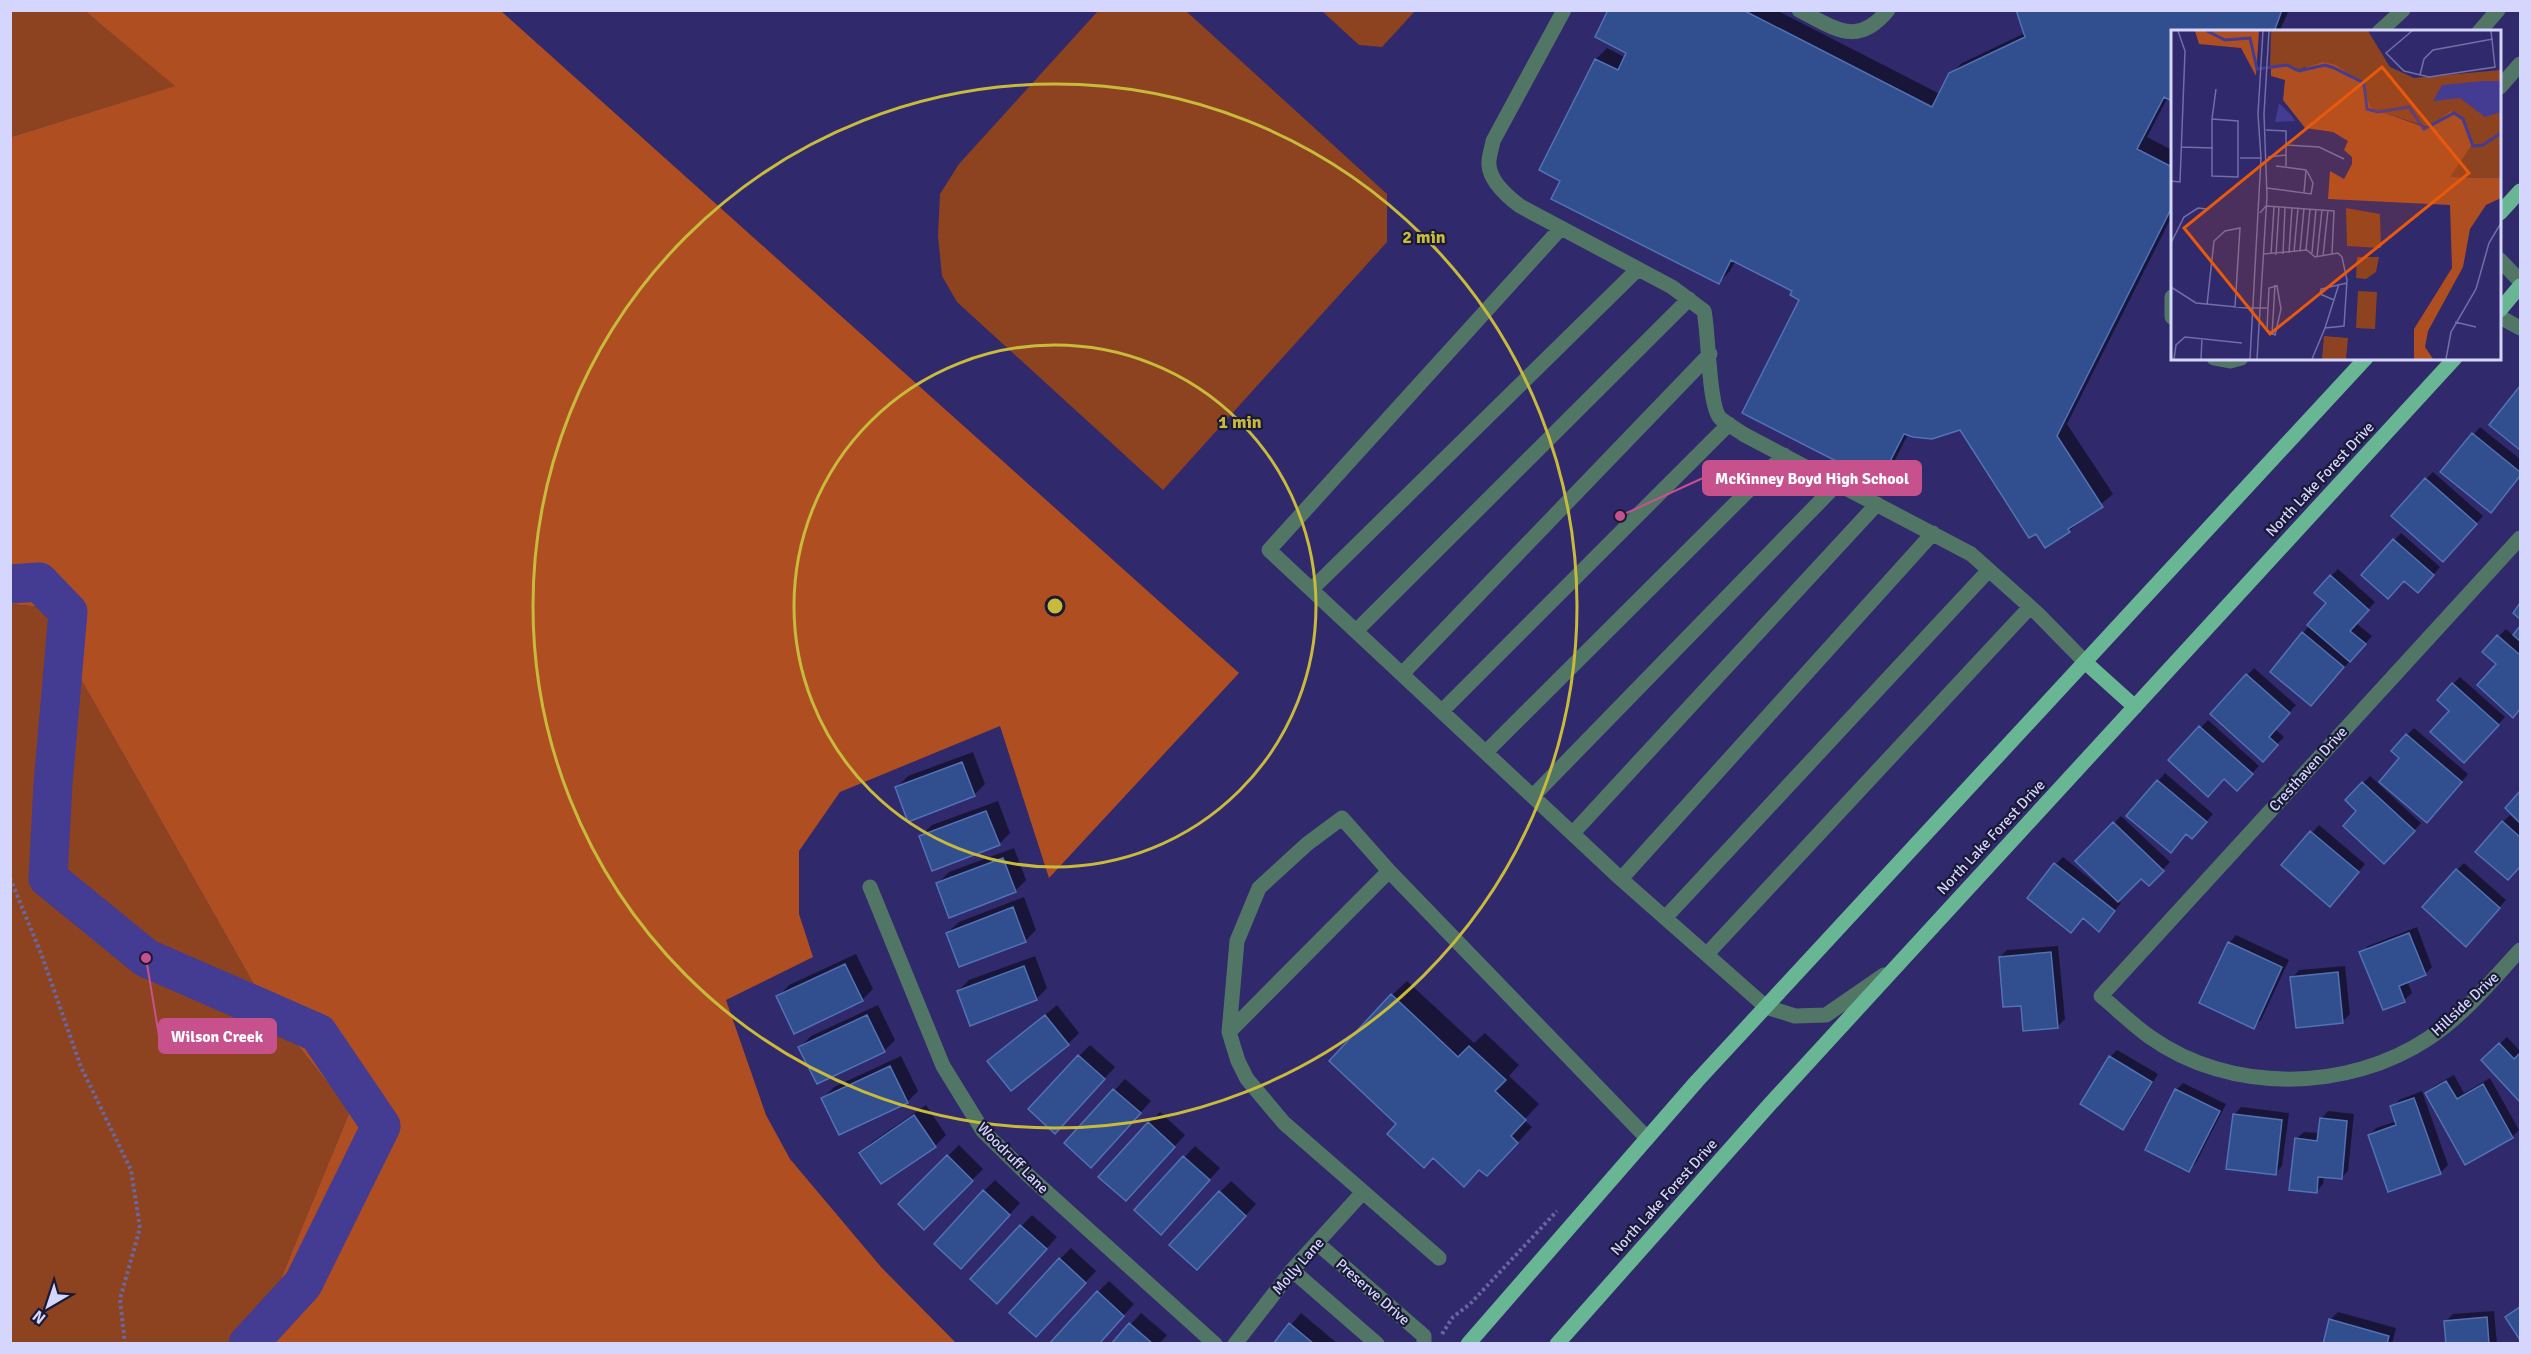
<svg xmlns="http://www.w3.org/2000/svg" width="2531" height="1354" font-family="Signika,sans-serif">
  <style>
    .green { fill: #8e4320 }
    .forest { fill: #af4f21 }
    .shadow { fill: #0007 }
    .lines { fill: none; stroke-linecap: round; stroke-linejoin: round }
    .river { stroke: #443b92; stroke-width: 39 }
    .building { fill: #314f8e; stroke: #5272b4; stroke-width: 1.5 }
    .path { stroke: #6a669f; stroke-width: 4; stroke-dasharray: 3 3; stroke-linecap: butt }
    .minor { stroke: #527665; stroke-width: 15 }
    .major { stroke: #68b693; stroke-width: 15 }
    .ring { fill: none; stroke: #c8bb3b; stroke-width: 3 }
    .labels { text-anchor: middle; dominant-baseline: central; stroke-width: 4.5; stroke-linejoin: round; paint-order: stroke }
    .street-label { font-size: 15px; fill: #d4d6fe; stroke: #1a1936 }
    .inset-river { fill: none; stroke: #443b92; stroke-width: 3 }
    .inset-road { fill: none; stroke: #726ea6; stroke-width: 1.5 }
    .view { fill: #e8590c; fill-opacity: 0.15; stroke: #e8590c; stroke-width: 3 }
    .inset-edge { fill: none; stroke: #d4d6fe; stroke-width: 3 }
    .centre { fill: #c8bb3b; stroke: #1a1936; stroke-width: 3 }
    .ring-label { font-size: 18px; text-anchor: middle; font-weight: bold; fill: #c8bb3b; stroke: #1a1936; stroke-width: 4.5; stroke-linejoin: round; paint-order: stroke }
    .leader { fill: none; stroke: #c7518c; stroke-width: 2 }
    .callout-dot { fill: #c7518c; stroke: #1a1936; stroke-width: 2 }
    .callout { fill: #c7518c; stroke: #c7518c; stroke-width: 2 }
    .callout-label { font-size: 16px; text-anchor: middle; font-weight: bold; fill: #fff }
  </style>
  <rect width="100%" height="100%" fill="#30296b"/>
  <path class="green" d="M11,11H85L176,86L11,137Z
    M1098,11H1186L1387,194V242L1163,490L957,302L942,276L938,236L940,194L959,164Z
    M1322,11H1415L1382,47L1359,45Z
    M10,604L40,607L265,1004L350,1111L282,1276L265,1343H11Z"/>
  <path class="forest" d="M85,11H501L1239,673L1049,878L1000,726L840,792L799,851V914L813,957L726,1000L766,1115L790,1159L881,1267L956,1343H265L282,1276L350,1111L265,1004L40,607L11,604V137L175,86Z"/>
  <path class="shadow" d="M1610,10H1776L1940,94L1950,74L1962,63L2025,33L2018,10H2289L2279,32H2172V99L2168,97L2147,137L2172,150V216L2067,424L2113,494L2069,531L1961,429L1908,434L1890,470L1879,481L1801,300L1794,290L1736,260L1730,271L1719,282L1562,180L1541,169L1596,59L1607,48L1626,58L1629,53Z
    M2520,388V448L2491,424Z
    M2480,427L2520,459V475L2498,503L2443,472Z
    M2433,472L2483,516L2448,555L2426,479Z
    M2401,533L2440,567L2425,584L2363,575Z
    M2338,569L2375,602L2356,623L2372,636L2318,697L2303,633L2328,603L2331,576Z
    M2520,628V708L2513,716L2498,664L2484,651L2506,629L2514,636Z
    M2254,668L2296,705L2275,729L2284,737L2270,752L2212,714Z
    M2460,677L2505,717L2471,754L2451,711L2453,684Z
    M2208,720L2259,766L2237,789L2224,777L2170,760Z
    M2414,728L2468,774L2434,814L2401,758L2407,735Z
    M973,752L985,784L974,795L897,787L908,776Z
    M2165,773L2213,814L2199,830L2187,833L2178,844L2129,815Z
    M2370,776L2421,823L2392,855L2359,811L2347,800Z
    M998,801L1010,833L999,844L921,836L932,825Z
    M2510,815L2520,824V868L2503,822Z
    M2121,816L2170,862L2149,884L2141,877L2117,900L2121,903L2099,930L2056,864L2063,857L2106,892L2108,890L2077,861Z
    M2319,825L2365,864L2337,898L2283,865Z
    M1014,848L1026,880L1015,891L938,883L949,872Z
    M2464,863L2506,900L2473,937L2457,870Z
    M1024,897L1036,930L1025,941L947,933L959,922Z
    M2417,927L2432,967L2425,974L2407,981L2412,993L2404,1000L2361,953L2368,946Z
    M2236,935L2289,960L2261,1020L2253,1027L2229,943Z
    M2058,946L2065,1019L2057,1027L2000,957L2007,950Z
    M856,954L873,989L862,1000L778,997L789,985Z
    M1035,956L1047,988L1036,999L958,991L969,980Z
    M2345,966L2350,1014L2342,1022L2292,978L2299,970Z
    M1407,981L1474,1043L1485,1033L1519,1065L1509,1076L1539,1104L1524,1120L1532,1127L1502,1160L1398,1124L1392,995Z
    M878,1005L895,1040L884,1051L800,1047L811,1036Z
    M1057,1005L1079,1033L1068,1044L989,1061Z
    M2507,1037L2520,1051V1100L2483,1060Z
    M1090,1045L1115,1067L1066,1121L1079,1056Z
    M2117,1050L2158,1074L2130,1121L2123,1128L2110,1057Z
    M901,1056L918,1091L907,1102L823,1098L834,1087Z
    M2454,1075L2464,1093L2490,1078L2519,1130L2512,1137L2426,1094L2434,1086Z
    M1125,1079L1151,1101L1102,1155L1066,1143Z
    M2183,1083L2226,1104L2196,1163L2189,1170L2176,1090Z
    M2422,1091L2448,1165L2441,1172L2389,1190L2369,1135L2376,1128L2397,1121L2392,1107L2399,1100Z
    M926,1105L946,1135L935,1146L861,1153L872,1142Z
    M2241,1107L2289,1113L2282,1166L2275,1174L2234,1115Z
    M2328,1111L2354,1114L2348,1171L2341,1178L2324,1176L2323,1184L2316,1192L2296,1139L2304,1132L2320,1133L2321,1119Z
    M1160,1112L1185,1135L1137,1188L1149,1123Z
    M959,1145L983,1169L924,1228L900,1204Z
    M1195,1146L1220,1168L1172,1222L1136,1210Z
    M995,1180L1020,1203L972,1256L984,1191Z
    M1231,1181L1256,1204L1208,1257L1220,1192Z
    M1032,1215L1057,1237L1008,1291L972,1279Z
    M1071,1248L1096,1271L1047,1324L1060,1259Z
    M1109,1281L1134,1304L1098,1344V1292Z
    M2494,1311L2497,1344H2448L2445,1322L2453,1314Z
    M2338,1312L2396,1328L2392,1344H2324L2331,1319Z
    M1141,1313L1167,1335L1159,1344H1113Z
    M1301,1313L1338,1344H1275Z"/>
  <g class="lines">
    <path class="river" d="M10,584L39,582L68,612L53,784L48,878L146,958L318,1033L381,1126L303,1284L248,1344"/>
  </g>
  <path class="building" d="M1608,10H1743L1932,107L1949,73L2025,37L2016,10H2282L2274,32H2172V101L2164,97L2137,149L2172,167V207L2057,436L2103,507L2068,529L2070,532L2045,548L2036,534L2029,538L1960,430L1932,439L1913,437L1904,434L1879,483L1742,413L1799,300L1790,295L1792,291L1731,260L1719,284L1551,199L1560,181L1539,170L1595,59L1618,70L1626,53L1595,37Z
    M2520,386V450L2489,425Z
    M2472,433L2520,472V476L2491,513L2440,472Z
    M2425,478L2477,524L2443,562L2391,516Z
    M2393,539L2434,575L2418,593L2404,581L2388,599L2361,575Z
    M2330,575L2369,610L2350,631L2366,644L2350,662L2307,625L2326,603L2314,593Z
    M2520,603V619L2513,613Z
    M2520,626V641L2513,635Z
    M2302,632L2344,667L2311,706L2270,672Z
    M2497,635L2520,655V709L2513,718L2477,685L2496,664L2482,652Z
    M2246,674L2290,713L2269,737L2278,745L2263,762L2210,714Z
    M2452,683L2499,725L2464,763L2430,732L2449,711L2437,700Z
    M2199,726L2253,774L2237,791L2224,779L2208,797L2168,760Z
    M2406,734L2462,782L2427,823L2379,782L2399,758L2391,751Z
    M962,762L975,796L908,822L895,787Z
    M2157,780L2207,822L2192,839L2186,834L2171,853L2126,816Z
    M2362,782L2415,831L2384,864L2343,826L2356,811L2345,800Z
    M2520,791V823L2505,808Z
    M986,811L1000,845L932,871L919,836Z
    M2502,821L2520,837V870L2519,868L2508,880L2475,852Z
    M2113,822L2164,871L2149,886L2141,879L2118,902L2075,861Z
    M2310,831L2359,872L2330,907L2281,865Z
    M1003,858L1016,892L949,918L936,883Z
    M2054,863L2115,911L2099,932L2083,918L2071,933L2027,898Z
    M2456,869L2500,908L2466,947L2422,907Z
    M1013,907L1026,942L959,967L946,933Z
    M2409,933L2426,975L2399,986L2405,1002L2383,1010L2359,952Z
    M2228,942L2282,967L2254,1029L2199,1003Z
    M2051,952L2058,1028L2023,1031L2021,1006L2003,1007L1999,957Z
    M845,964L863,1001L794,1034L776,996Z
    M1024,966L1037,1000L970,1026L957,991Z
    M2338,972L2343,1023L2296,1028L2290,977Z
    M1391,994L1458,1057L1469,1046L1506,1080L1495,1091L1526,1120L1511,1136L1518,1143L1487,1176L1479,1170L1464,1187L1433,1158L1424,1168L1387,1134L1396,1124L1329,1061Z
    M867,1015L885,1052L817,1084L798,1047Z
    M1045,1015L1069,1045L1011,1091L987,1061Z
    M2499,1043L2514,1059L2520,1053V1102L2481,1060Z
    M1078,1055L1105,1079L1055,1134L1028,1109Z
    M2109,1056L2152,1082L2123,1130L2080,1104Z
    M890,1066L908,1103L839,1135L821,1098Z
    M2446,1081L2457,1099L2483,1084L2513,1138L2465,1165L2425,1093Z
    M1113,1089L1141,1113L1091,1168L1064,1143Z
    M2175,1089L2220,1111L2189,1172L2145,1150Z
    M2414,1098L2441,1174L2388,1192L2368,1135L2396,1125L2390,1106Z
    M2233,1114L2282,1120L2276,1175L2226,1169Z
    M914,1115L936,1147L881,1184L859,1153Z
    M2320,1118L2347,1121L2342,1179L2318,1177L2317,1193L2289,1190L2295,1138L2317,1141Z
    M1148,1122L1175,1147L1126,1201L1098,1177Z
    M947,1155L973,1181L924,1230L898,1204Z
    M1183,1156L1210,1180L1161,1235L1134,1210Z
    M983,1190L1010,1215L961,1269L934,1244Z
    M1219,1191L1246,1216L1197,1270L1169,1245Z
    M1020,1225L1047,1249L997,1304L970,1279Z
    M1059,1258L1086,1283L1036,1337L1009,1313Z
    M1097,1291L1124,1316L1099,1344H1049Z
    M2520,1307V1340L2505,1317Z
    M2487,1317L2489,1344H2446L2444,1321Z
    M2329,1319L2389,1336L2387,1344H2323Z
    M1129,1323L1153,1344H1111Z
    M1289,1323L1314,1344H1273Z"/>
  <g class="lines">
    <path class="path" d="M10,878L42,956L81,1067L131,1170L140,1228L120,1299L125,1344
      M1442,1334L1453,1317L1470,1304L1557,1211"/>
    <path class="minor" d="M1564,10L1493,141C1492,148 1488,158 1489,165C1490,181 1508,197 1520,206L1672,287L1704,311C1709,333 1708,405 1720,418C1727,424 1736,429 1743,434L1971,554L2038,614L2085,662
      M1799,10C1835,28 1857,48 1888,10
      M2379,32L2403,10
      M2479,32L2498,10
      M2500,87L2520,64
      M1561,228L1269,550L1621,879L1766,1007L1795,1016L1826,1015L1884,975
      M2500,260L2520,281
      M2172,297V317
      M2500,317L2520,328
      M2214,358L2230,361L2241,358
      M2520,538L2101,996C2117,1009 2133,1025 2150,1037C2230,1094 2348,1092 2429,1038C2464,1015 2492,980 2520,950
      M1312,589L1638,269
      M1356,631L1689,299
      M1402,674L1710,354
      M1442,711L1729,424
      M1486,752L1784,455
      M1533,796L1838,483
      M1573,833L1877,504
      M1621,879L1933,533
      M870,887L943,1066L983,1131L1029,1176L1215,1344
      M1665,918L1989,570
      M1707,954L2030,607
      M1229,1032L1237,941L1259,888L1307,844L1342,818L1389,871
      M1317,1243L1424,1336V1344
      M1439,1258L1284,1123L1247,1079L1238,1061L1229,1032L1389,871L1647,1138
      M1292,1270L1377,1344
      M1235,1344L1294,1268L1363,1192"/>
    <path class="major" d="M2500,213L2520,191
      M2500,310L2520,286
      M2085,662L2135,707
      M1468,1344L1697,1081L2366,358
      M1557,1344L1770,1104L2455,358"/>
  </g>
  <g class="ring">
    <circle cx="1055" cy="606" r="261"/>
    <circle cx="1055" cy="606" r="522"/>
  </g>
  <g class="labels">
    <g class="street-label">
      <text transform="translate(2320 479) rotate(-47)">North Lake Forest Drive</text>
      <text transform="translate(2308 769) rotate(-48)">Cresthaven Drive</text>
      <text transform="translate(1991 837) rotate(-47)">North Lake Forest Drive</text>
      <text transform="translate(2465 1004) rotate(-43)">Hillside Drive</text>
      <text transform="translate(1013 1158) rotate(45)">Woodruff Lane</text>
      <text transform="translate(1664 1197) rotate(-48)">North Lake Forest Drive</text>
      <text transform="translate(1298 1266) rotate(-49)">Molly Lane</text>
      <text transform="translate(1373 1292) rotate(41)">Preserve Drive</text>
    </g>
  </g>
  <g transform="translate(2171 30)">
    <rect width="330" height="330" fill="#30296b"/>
    <path d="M100,1H197L219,37L243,48L330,40V148L278,147L302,112L199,78L190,52L169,41L134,37L124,41L112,34L99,39ZM175,178L209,184L210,218L176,216ZM186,227H208L205,242L195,249L185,248ZM187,261L206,262L204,299L185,298ZM153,306L177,308L175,329H151Z" fill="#8e4320"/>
    <path d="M24,1H88L85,46L70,18L28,14ZM152,32L165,35L190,52L200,78L256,98L280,81L293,92L302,113L279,147L330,148V168L315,175L299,199L292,237L257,301L254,317L262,329H243V299L281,238L279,175L157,169L159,141L173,149L181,134V127L173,120L177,111L162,102L134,98L112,70L114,50L100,46V37L112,34L124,41Z" fill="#af4f21"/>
    <path d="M312,51H330V82L314,87L289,68L262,71L271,55ZM108,73L121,86L124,91L104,92Z" fill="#443b92"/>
    <path class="inset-river" d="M36,1L54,10L79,8L86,39L116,35L128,41L154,35L163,38L193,53L196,79L207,82L238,77L253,99L283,83L292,89L302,116L312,115L330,103"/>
    <path class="inset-road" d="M241,1L215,23L233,41L258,47L324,37L320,1M249,45L253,29L262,20L322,9M41,89L67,91V147L41,146V89L45,59M95,100L115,101V136M115,115L148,117L173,129M10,117L42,118M97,127L115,125M69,128H90M0,151L9,152L14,21L7,1M96,158L133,163L135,140L105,136M133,163L140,164L142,153L136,141M89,183L95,176L163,181L161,224M0,213L13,187L27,178L36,179M135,220L139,179M129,221L133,178M123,222L127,178M118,223L121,178M141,223L145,179M92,224L136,220L144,227L167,223L171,227L176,250L173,296L154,298L141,329M100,224L103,177M112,224L114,177M105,225L108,177M152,226L157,180M146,227L151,180M0,257L25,273L76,278H97L98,258L106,256L110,279L104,305L96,300L97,278M163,270L149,264L150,259L176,253M36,275L43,211L54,201L69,198L64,277M284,292L305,297M154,298L168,254M101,305L104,255M3,329L5,315L14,307L71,313M30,329L31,308M79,329L90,128L87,84L92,1M86,329L96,166L93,84L98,1M275,329L280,302L305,259L318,213L330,193"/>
    <path class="view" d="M211,37L298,143L99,304L13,198Z"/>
    <rect width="330" height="330" class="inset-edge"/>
  </g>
  <circle cx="1055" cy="606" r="9" class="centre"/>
  <g class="ring-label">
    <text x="1424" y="243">2 min</text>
    <text x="1240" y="428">1 min</text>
  </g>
  <path class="leader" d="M1620 516L1703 478M146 958L159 1036"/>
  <g class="callout-dot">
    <circle cx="1620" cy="516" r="6"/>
    <circle cx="146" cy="958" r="6"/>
  </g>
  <g class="callout">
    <rect x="1703" y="461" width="218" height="34" rx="6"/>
    <rect x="159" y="1019" width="117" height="34" rx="6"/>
  </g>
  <g class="callout-label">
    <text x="1812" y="484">McKinney Boyd High School</text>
    <text x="217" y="1042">Wilson Creek</text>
  </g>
  <rect width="2531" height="1354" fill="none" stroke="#d4d6fe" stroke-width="24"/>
  <g transform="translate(48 1306) rotate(219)" stroke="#1a1936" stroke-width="4.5" paint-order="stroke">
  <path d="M0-4.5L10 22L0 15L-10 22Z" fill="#d4d6fe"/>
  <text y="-9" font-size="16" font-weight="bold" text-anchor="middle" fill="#d4d6fe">N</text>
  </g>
</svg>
